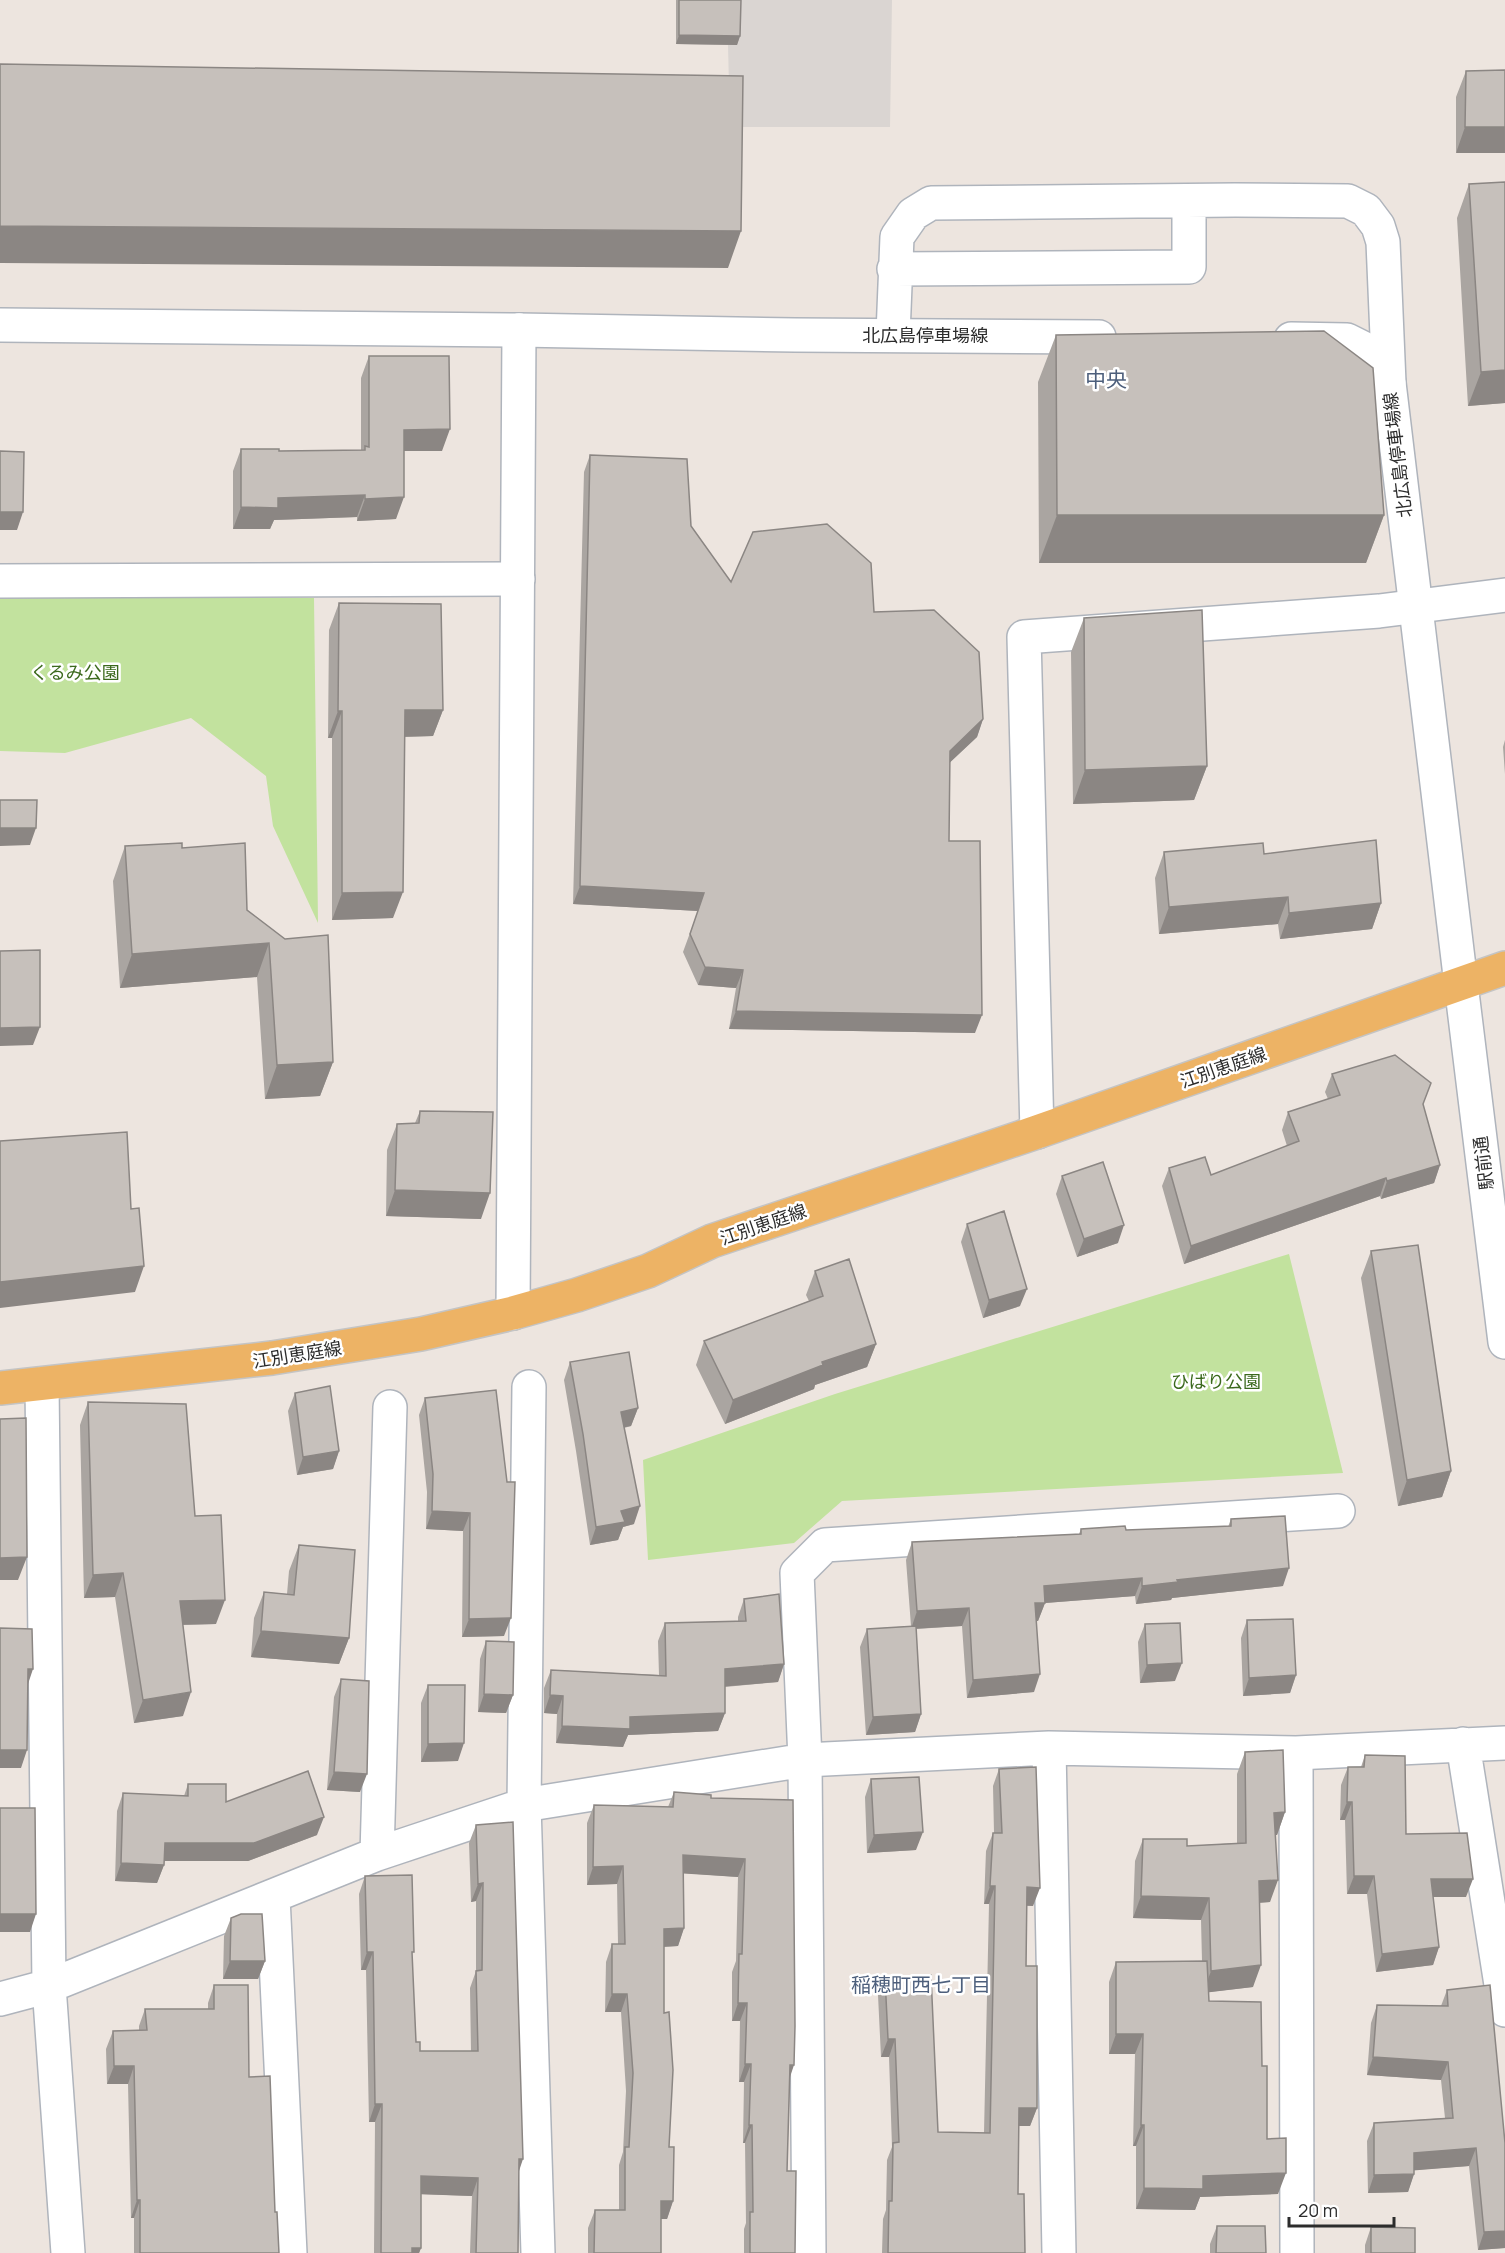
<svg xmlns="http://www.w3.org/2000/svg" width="1505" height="2253" font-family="Manrope,'Noto Sans JP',sans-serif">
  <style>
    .green { fill: #c2e29e }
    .plaza { fill: #dad5d2 }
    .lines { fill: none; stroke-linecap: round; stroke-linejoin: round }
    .minor-casing { stroke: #afb4bc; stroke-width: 36 }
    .tertiary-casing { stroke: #afb4bc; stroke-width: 36 }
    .secondary-casing { stroke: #afb4bc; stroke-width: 36 }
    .primary-casing { stroke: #c4c4c4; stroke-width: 36 }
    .minor { stroke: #fff; stroke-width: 33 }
    .tertiary { stroke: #fff; stroke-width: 33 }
    .secondary { stroke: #fff; stroke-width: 33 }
    .primary { stroke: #edb365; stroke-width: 33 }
    .wall { fill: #aaa5a1 }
    .shaded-wall { fill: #8b8683 }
    .building { fill: #c6c0bb; stroke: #8b8683; stroke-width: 1.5 }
    .labels { text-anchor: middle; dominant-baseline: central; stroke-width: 5; stroke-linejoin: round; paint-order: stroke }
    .street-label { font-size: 18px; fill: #2c2c2c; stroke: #fff }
    .park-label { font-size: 18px; fill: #3b691d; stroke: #fff }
    .neighbourhood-label { font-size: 20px; fill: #4d5f7c; stroke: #fff }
    .quarter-label { font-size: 21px; fill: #4d5f7c; stroke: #fff }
  </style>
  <rect width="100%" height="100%" fill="#ede5df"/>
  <path class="green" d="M0,596L314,598L318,923L273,826L266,776L191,718L65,753L0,751Z
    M1289,1254L1343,1473L842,1501L794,1543L648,1560L643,1460L835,1394Z"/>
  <path class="plaza" d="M738,0H892L890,127H730L728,45H737Z"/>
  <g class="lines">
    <g class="minor-casing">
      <path id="minor" d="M894,269L1189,267V201
        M0,325L519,330
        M893,334L897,237L913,214L931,203L1235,200L1348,201L1366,210L1378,226L1383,242L1389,383
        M0,581L518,579
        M1037,1132L1024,637L1379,611L1505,595
        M42,1384L49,1986L68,2253
        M529,1387L524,1805L538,2253
        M1463,1744L1505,2010
        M1049,1748L1059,2253
        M1296,1753L1297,2253
        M377,1854L390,1407
        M273,1897L290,2253
        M0,1999L49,1986L377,1854L524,1805L805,1760L1049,1748L1296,1753L1505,1743
        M809,2253L805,1760L797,1573L825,1545L1338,1511"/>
    </g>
    <g class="tertiary-casing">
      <path id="tertiary" d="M1461,984L1505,1342
        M513,1313L519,330"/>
    </g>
    <g class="secondary-casing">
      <path id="secondary" d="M519,330L795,335L1099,337
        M1291,339L1347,340L1375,354L1389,383L1461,984"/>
    </g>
    <g class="primary-casing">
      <path id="primary" d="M0,1388L272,1358L421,1334L513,1313L577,1295L648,1271L712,1241L1037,1132L1505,968"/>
    </g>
    <use href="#minor" class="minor"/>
    <use href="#tertiary" class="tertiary"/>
    <use href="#secondary" class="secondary"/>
    <use href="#primary" class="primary"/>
  </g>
  <path class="wall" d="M676,0H741L740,36L737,45L676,44Z
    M1505,70L1456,153V97L1466,71Z
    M1505,182V403L1468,406L1457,218L1469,184Z
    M1056,335L1384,515L1366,563H1039L1038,382Z
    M369,356L442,451H404L396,519L357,521V517L274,520L270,529H233V471L241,449L279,451L361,450V378Z
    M590,455L691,526L731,582L874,612L983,719L977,737L949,763V841L975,1033L729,1029L736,988L698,985L683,952L698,911L573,904L584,472Z
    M339,603L443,710L433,736L404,737L393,918L332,920V738H328L329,630Z
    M1084,618L1207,766L1194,800L1073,804L1071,652Z
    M1505,740V774L1503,747Z
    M125,846L182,848L247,910L285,939L333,1062L320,1096L265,1099L257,977L120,988L113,881Z
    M1164,852L1264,854L1381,903L1372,929L1280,939L1278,924L1159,934L1155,878Z
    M1332,1074L1423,1104L1440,1165L1434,1183L1381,1199L1380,1196L1184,1264L1162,1186L1169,1168L1211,1175L1287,1146L1282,1130L1288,1112L1328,1099L1325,1092Z
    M420,1111L481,1219L386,1216L387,1150L397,1124L415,1123Z
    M1062,1176L1118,1243L1077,1257L1056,1194Z
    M967,1224L1020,1306L983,1318L961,1242Z
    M1371,1251L1451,1471L1442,1497L1398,1506L1361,1278Z
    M815,1271L876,1344L867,1367L815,1385L814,1389L725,1424L696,1365L704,1341L809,1301L806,1295Z
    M570,1362L638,1408L631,1426L624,1428L634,1524L623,1527L618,1540L590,1545L576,1451L564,1380Z
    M496,1390L504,1636L462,1637L463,1531L426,1529L427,1492L419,1415L425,1398Z
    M295,1393L339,1451L333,1469L297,1475L288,1411Z
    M88,1402L195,1516L216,1624L183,1625V1716L134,1723L115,1597L84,1598L80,1425Z
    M1231,1519L1283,1586L1172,1598L1171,1600L1136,1604L1135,1596L1045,1603L1038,1621H1036L1034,1692L967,1698L962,1626L916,1629L921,1714L915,1732L866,1735L860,1647L867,1629L911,1626L906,1560L912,1542L1079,1534L1081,1529L1126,1530L1228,1527Z
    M299,1545L349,1638L339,1664L251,1657L254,1618L264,1592L287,1594L289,1571Z
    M744,1599L784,1664L778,1682L725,1687V1713L718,1731L628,1735L623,1747L556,1743L557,1714L544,1713V1688L551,1670L659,1675L658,1641L665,1623L738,1621V1617Z
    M1247,1620L1296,1675L1290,1693L1243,1696L1241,1638Z
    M1145,1624L1175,1681L1140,1683L1138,1642Z
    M486,1641L513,1695L506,1713L478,1712L480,1659Z
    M341,1679L360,1792L327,1790L334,1697Z
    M428,1685L458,1761L421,1762V1703Z
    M1245,1752L1285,1812L1277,1835H1276L1270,1902L1260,1903L1253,1987L1209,1992V2001L1262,2066L1267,2139L1278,2194L1200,2197L1195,2210L1136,2209V2146H1133L1135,2054H1109V1982L1116,1962L1202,1961L1201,1920L1133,1918L1135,1861L1143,1839L1187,1846L1237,1843V1774Z
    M1365,1755L1406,1834L1466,1897H1433L1439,1947L1433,1965L1376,1972L1367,1894H1347L1345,1820H1340L1341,1785L1348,1767H1361Z
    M999,1769L1033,1906H1027L1026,1966L1037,2108L1030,2126H1018V2194L1025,2253H882L883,2219L886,2210L887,2160L892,2147L889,2057H881L878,1995L885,1977L938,2132L984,2133L989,1904H984L986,1851L993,1833H994L993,1786Z
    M871,1779L916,1850L867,1853L865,1797Z
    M188,1784L226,1802L317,1835L248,1861H164V1865L157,1883L115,1881L117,1811L123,1793L184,1796Z
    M674,1792L711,1798L793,1800L790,2078L787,2171L795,2253H744V2229L746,2223L745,2143H743L744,2082H739L740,2021H732V1972L736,1961L738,1877L683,1873L684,1928L678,1946L664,1947V2013L669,2147L673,2201L667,2219H661V2253H588V2228L595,2210H619V2165L623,2152L626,2091L621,2012H605L606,1962L612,1944H618L617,1884L587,1885V1823L594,1805L668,1807Z
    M476,1825L519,2170L518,2253H470L472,2196L421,2194V2248L419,2253H374L375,2122H369L366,1970H361L359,1894L365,1876L412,1958L416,2042L420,2051H471L470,1988L476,1971V1901L471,1902L469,1843Z
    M231,1918L265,1961L258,1979H223L224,1936Z
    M214,1985L249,2077L275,2212L279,2253H134V2218H131L128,2084H107L106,2049L113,2031L139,2030V2026L145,2009H208V2003Z
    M1447,1990L1505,2248L1478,2250L1469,2166L1414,2170V2174L1408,2192L1368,2193L1367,2141L1374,2123L1445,2118L1441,2080L1367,2075L1371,2023L1377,2005L1441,2006Z
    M1217,2226L1266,2253H1210V2244Z
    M1371,2227L1415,2253H1365V2245Z"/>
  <path class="shaded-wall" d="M679,35L740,36L737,45L676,44Z
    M1465,127H1505V153H1456Z
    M0,226L741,231L728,268L0,263Z
    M1505,370V403L1468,406L1481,372Z
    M450,429L442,451H396L404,430Z
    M365,495L357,517L274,520L270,529H233L241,507L278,498Z
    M404,497L396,519L357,521L365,499Z
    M0,512H23L17,530H0Z
    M1057,515H1384L1366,563H1039Z
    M405,710H443L433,736L395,737Z
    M338,711H342L332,738H328Z
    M983,719L977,737L943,769L950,751Z
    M1207,766L1194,800L1073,804L1085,770Z
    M0,828H36L30,845L0,846Z
    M580,886L704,893L698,911L573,904Z
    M403,892L393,918L332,920L342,893Z
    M1288,897L1278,924L1159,934L1169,907Z
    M1381,903L1372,929L1280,939L1289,913Z
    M269,943L257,977L120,988L132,954Z
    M705,967L743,970L736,988L698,985Z
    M736,1011L982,1015L975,1033L729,1029Z
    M40,1027L33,1045L0,1046V1028Z
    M333,1062L320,1096L265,1099L277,1065Z
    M1440,1165L1434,1183L1381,1199L1387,1181Z
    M1386,1178L1380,1196L1184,1264L1191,1246Z
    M395,1190L490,1193L481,1219L386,1216Z
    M1124,1225L1118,1243L1077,1257L1084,1239Z
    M144,1266L135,1292L0,1308V1282Z
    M1027,1289L1020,1306L983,1318L989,1300Z
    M876,1344L867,1367L815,1385L814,1389L725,1424L733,1400L822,1362Z
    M638,1408L631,1426L615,1429L621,1412Z
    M339,1451L333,1469L297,1475L303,1457Z
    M1451,1471L1442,1497L1398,1506L1407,1480Z
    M640,1506L634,1524L623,1527L618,1540L590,1545L596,1527L621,1511Z
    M432,1511L470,1513L463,1531L426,1529Z
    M27,1557L18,1580H0V1558Z
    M1289,1568L1283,1586L1172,1598L1171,1600L1136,1604L1142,1586L1177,1580Z
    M123,1573L115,1597L84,1598L93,1575Z
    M1142,1578L1135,1596L1045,1603L1038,1621H1029L1035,1603L1044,1586Z
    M225,1600L216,1624L172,1625L180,1601Z
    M969,1608L962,1626L911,1629L917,1611Z
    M511,1618L504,1636L462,1637L469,1619Z
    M261,1631L349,1638L339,1664L251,1657Z
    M1182,1663L1175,1681L1140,1683L1147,1665Z
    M784,1664L778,1682L718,1687L725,1669Z
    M28,1669H33L27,1687Z
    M1040,1674L1034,1692L967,1698L973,1680Z
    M1296,1675L1290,1693L1243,1696L1249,1678Z
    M191,1692L183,1716L134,1723L143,1700Z
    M484,1694L513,1695L506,1713L478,1712Z
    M550,1695L563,1696L557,1714L544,1713Z
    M725,1713L718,1731L628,1735L623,1747L556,1743L562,1726L630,1717Z
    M921,1714L915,1732L866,1735L873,1717Z
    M464,1743L458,1761L421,1762L428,1744Z
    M0,1750H27L21,1768H0Z
    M334,1772L367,1774L360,1792L327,1790Z
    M1347,1802H1352L1345,1820H1340Z
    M1285,1812L1277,1835H1266L1274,1813Z
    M324,1817L317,1835L248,1861H158L165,1843Z
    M923,1832L916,1850L867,1853L874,1835Z
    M683,1855L745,1859L738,1877L676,1873Z
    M121,1863L164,1865L157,1883L115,1881Z
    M623,1866L617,1884L587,1885L593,1867Z
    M1354,1876H1374L1367,1894H1347Z
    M1431,1879H1473L1466,1897H1425Z
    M1278,1880L1270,1902L1251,1903L1259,1881Z
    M483,1883L476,1901L471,1902L478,1884Z
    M990,1886H995L989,1904H984Z
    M1027,1887L1040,1888L1033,1906L1021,1905Z
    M1141,1896L1209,1898L1201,1920L1133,1918Z
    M0,1914H36L30,1932H0Z
    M684,1928L678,1946L658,1947L664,1929Z
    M1439,1947L1433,1965L1376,1972L1382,1954Z
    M367,1952H373L366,1970H361Z
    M230,1961H265L258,1979H223Z
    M1261,1965L1253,1987L1203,1993L1211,1971Z
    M612,1994H627L621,2012H605Z
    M738,2003H747L740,2021H732Z
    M1116,2034H1143L1135,2054H1109Z
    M888,2039H895L889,2057H881Z
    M1373,2057L1448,2062L1441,2080L1367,2075Z
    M745,2064H751L744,2082H739Z
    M790,2065H794L788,2083Z
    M114,2066H134L128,2084H107Z
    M375,2104H382L375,2122H369Z
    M1019,2108H1037L1030,2126H1012Z
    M749,2125H752L745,2143H743Z
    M1141,2125H1144L1136,2146H1133Z
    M1476,2148L1469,2166L1407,2171L1414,2153Z
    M519,2159H523L517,2177Z
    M1286,2173L1278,2194L1200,2197L1195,2210L1136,2209L1144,2188L1203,2176Z
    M1414,2174L1408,2192L1368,2193L1374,2175Z
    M421,2176L478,2178L472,2196L414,2194Z
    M137,2200H140L134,2218H131Z
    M661,2201H673L667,2219H654Z
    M1505,2231V2248L1478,2250L1484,2232Z
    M412,2248H421L419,2253H410Z"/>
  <path class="building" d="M679,0H741L740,36L679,35Z
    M0,64L743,76L741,231L0,226Z
    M1505,70V127H1465L1466,71Z
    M1505,182V370L1481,372L1469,184Z
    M1324,331L1373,368L1384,515H1057L1056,335Z
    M369,356H449L450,429L404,430V497L365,499V495L278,498V508L241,507V449H279V451L365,450V446L369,447Z
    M0,451L24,452L23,512H0Z
    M590,455L687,459L691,526L731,582L753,532L827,524L871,563L874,612L934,610L979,652L983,719L950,751L949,841H980L982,1015L736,1011L743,970L705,967L690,934L704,893L580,886Z
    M339,603L441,604L443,710H405L403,892L342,893V711H338Z
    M1202,610L1207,766L1085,770L1084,618Z
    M0,800H37L36,828H0Z
    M1376,840L1381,903L1289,913L1288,897L1169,907L1164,852L1263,843L1264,854Z
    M182,843V848L245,843L247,910L285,939L328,935L333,1062L277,1065L269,943L132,954L125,846Z
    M40,950V1027L0,1028V951Z
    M1395,1055L1431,1083L1423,1104L1440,1165L1387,1181L1386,1178L1191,1246L1169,1168L1205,1157L1211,1175L1299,1141L1288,1112L1340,1095L1332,1074Z
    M420,1111L493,1112L490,1193L395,1190L397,1124L419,1123Z
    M127,1132L131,1209L139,1208L144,1266L0,1282V1141Z
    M1103,1162L1124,1225L1084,1239L1062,1176Z
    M1004,1211L1027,1289L989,1300L967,1224Z
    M1418,1245L1451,1471L1407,1480L1371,1251Z
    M849,1259L876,1344L822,1362L823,1365L733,1400L704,1341L823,1296L815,1271Z
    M629,1352L638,1408L621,1412L640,1506L621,1511L625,1522L596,1527L583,1434L570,1362Z
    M330,1386L339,1451L303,1457L295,1393Z
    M496,1390L507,1482H515L511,1618L469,1619L470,1513L432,1511L433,1474L425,1398Z
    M88,1402L186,1404L195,1516L221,1515L225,1600L180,1601L191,1692L143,1700L123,1573L93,1575Z
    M26,1418L27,1557L0,1558V1419Z
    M1285,1516L1289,1568L1177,1580L1178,1582L1142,1586V1578L1044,1586L1045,1603H1035L1040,1674L973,1680L969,1608L917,1611L912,1542L1081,1534V1529L1125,1526L1126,1530L1231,1526V1519Z
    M299,1545L355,1550L349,1638L261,1631L264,1592L294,1595Z
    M779,1594L784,1664L725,1669V1713L630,1717V1729L562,1726L563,1696L550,1695L551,1670L666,1676L665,1623L746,1621L744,1599Z
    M1293,1619L1296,1675L1249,1678L1247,1620Z
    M1180,1623L1182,1663L1147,1665L1145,1624Z
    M916,1626L921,1714L873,1717L867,1629Z
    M0,1628L32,1629L33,1669H28L27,1750H0Z
    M486,1641L514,1642L513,1695L484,1694Z
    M341,1679L369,1681L367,1774L334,1772Z
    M428,1685H465L464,1743L428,1744Z
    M1283,1750L1285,1812L1274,1813L1278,1880L1259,1881L1261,1965L1211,1971L1209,1898L1141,1896L1143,1839H1187V1846L1246,1843L1245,1752Z
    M1365,1755L1405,1756L1406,1834L1467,1833L1473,1879H1431L1439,1947L1382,1954L1374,1876H1354L1352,1802H1347L1348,1767H1364Z
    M1036,1767L1040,1888L1027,1887L1026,1966H1037V2108H1019L1018,2194H1024L1025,2253H888L889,2201H892L893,2143L899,2142L895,2039H888L885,1977L931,1975L938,2132L990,2133L995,1886H990L993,1833H1002L999,1769Z
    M308,1771L324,1817L254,1843H165L164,1865L121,1863L123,1793L188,1796V1784H226V1802Z
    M919,1777L923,1832L874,1835L871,1779Z
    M674,1792L711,1795V1798L793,1800L795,2026L794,2065H790L787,2171H796L795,2253H750V2212H753L752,2125H749L751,2064H745L747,2003H738L739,1954H742L745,1859L683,1855L684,1928L664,1929V2013L669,2012L673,2070L669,2147H674L673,2201H661V2253H594L595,2210H625V2147H629L633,2073L627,1994H612V1944H625L623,1866L593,1867L594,1805L673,1807Z
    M0,1808H35L36,1914H0Z
    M513,1822L523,2159H519L518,2253H476L478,2178L421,2176V2248H412V2253H381L382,2104H375L373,1952H367L365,1876L412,1875L414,1952H412L416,2042H420V2051H478L476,1971L482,1970L483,1883L478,1884L476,1825Z
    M241,1914H262L265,1961H230L231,1918Z
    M1207,1961L1209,2001L1261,2002L1262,2066H1267V2139L1286,2138V2173L1203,2176V2189L1144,2188V2125H1141L1143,2034H1116V1962Z
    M214,1985H248L249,2077L270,2076L275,2212H277L279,2253H140V2200H137L134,2066H114L113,2031L147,2030L145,2009H214Z
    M1490,1985L1505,2143V2231L1484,2232L1476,2148L1414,2153V2174L1374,2175V2123L1453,2118L1448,2062L1373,2057L1377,2005L1448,2006L1447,1990Z
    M1217,2226H1265L1266,2253H1216Z
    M1371,2227L1415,2228V2253H1371Z"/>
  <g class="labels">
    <g class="street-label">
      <text x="925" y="335">北広島停車場線</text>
      <text transform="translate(1397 455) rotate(-97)">北広島停車場線</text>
      <text transform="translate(1223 1067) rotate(-19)">江別恵庭線</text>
      <text transform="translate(1483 1163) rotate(-97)">駅前通</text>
      <text transform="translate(763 1224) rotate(-19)">江別恵庭線</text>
      <text transform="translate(297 1354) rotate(-9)">江別恵庭線</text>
    </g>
    <g class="park-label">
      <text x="75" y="672">くるみ公園</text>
      <text x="1216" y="1381">ひばり公園</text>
    </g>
    <g class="neighbourhood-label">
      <text x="921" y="1984">稲穂町西七丁目</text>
    </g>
    <g class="quarter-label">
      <text x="1106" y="379">中央</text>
    </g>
  </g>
  <path d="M1289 2217v9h105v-9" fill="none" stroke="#2c2c2c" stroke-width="3"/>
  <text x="1298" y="2217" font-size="18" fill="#2c2c2c" stroke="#ffffff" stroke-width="4.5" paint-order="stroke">20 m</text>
</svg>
